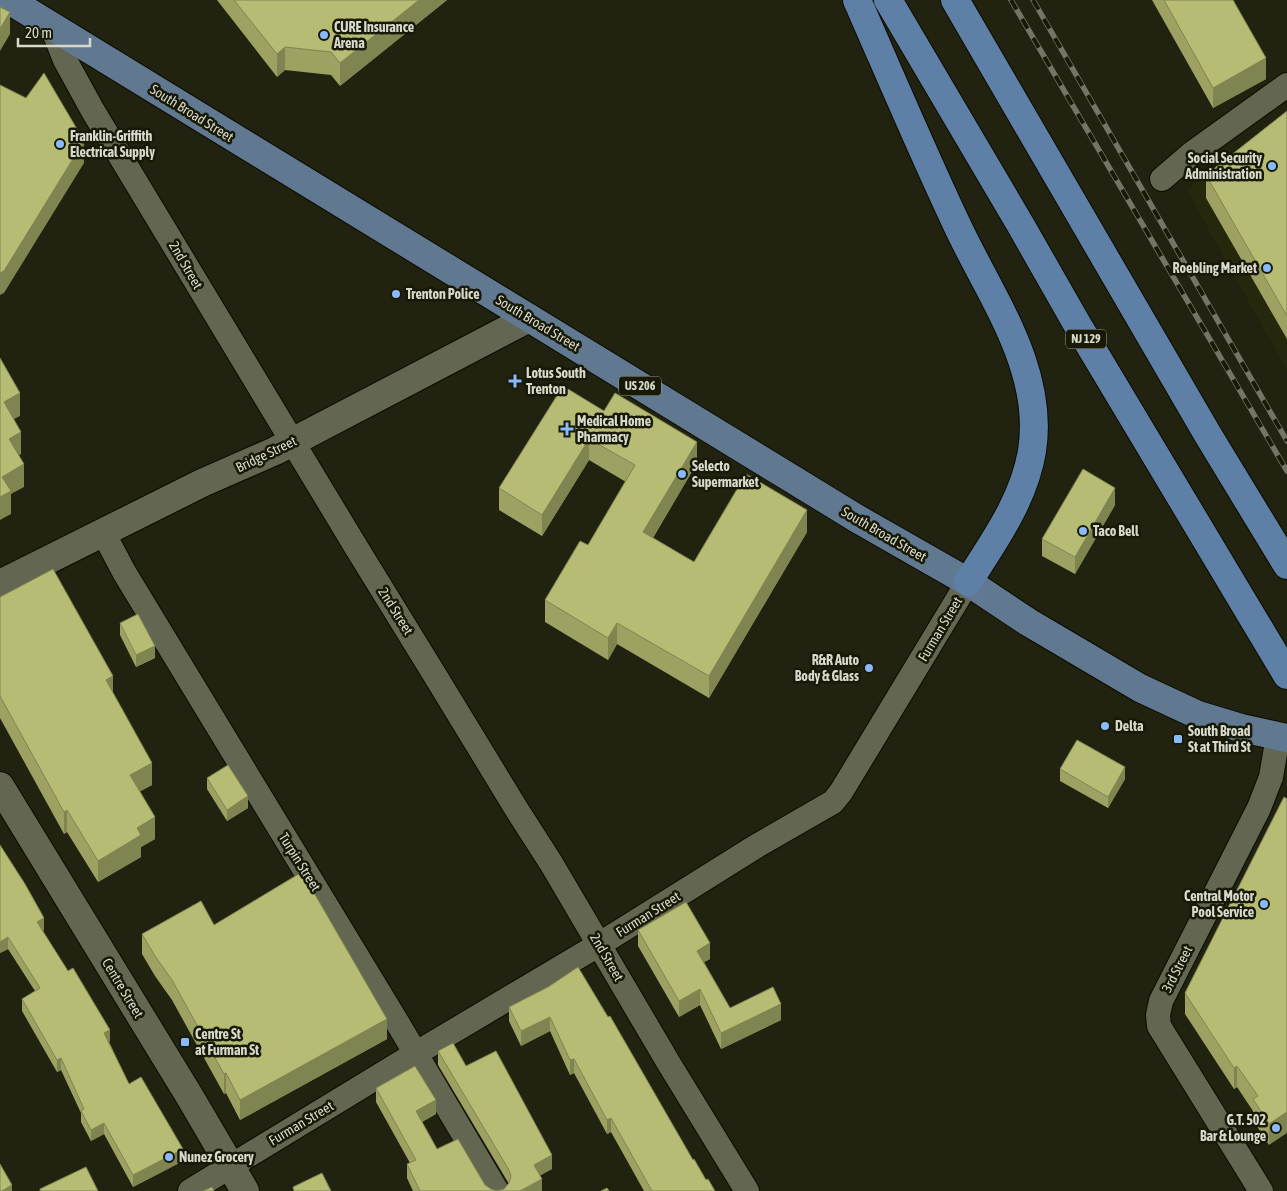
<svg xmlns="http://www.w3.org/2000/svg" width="1287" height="1191" font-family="'Asap Condensed',sans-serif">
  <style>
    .built { fill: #26280d }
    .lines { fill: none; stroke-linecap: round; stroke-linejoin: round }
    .minor-casing { stroke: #0b0c00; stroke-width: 26 }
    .tertiary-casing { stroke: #0b0c00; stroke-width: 30 }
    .primary-casing { stroke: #0b0c00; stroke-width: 30 }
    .trunk-casing { stroke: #0b0c00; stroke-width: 30 }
    .minor { stroke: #636650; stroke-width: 24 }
    .tertiary { stroke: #636650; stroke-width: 28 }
    .primary { stroke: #607991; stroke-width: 28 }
    .trunk { stroke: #5f80a6; stroke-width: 28 }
    .rail-casing { stroke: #747565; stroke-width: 5.5 }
    .rail { stroke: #181906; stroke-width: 4; stroke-dasharray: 11; stroke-linecap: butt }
    .wall { fill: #9da263 }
    .shaded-wall { fill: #7f8450 }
    .building { fill: #b6bc73; stroke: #7f8450 }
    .poi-dot { fill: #89bafc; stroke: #181906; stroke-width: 2 }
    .labels { text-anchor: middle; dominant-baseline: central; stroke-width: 5; stroke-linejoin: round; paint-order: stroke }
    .shield { fill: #181906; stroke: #9e9f91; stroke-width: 1 }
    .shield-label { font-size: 12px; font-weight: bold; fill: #d8d9cd }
    .poi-label { font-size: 14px; font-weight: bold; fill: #d8d9cd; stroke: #181906; text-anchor: start }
    .street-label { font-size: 14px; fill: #d8d9cd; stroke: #181906 }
  </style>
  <rect width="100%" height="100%" fill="#21220f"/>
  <path class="built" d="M1287,114V371L1186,189Z"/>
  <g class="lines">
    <g class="minor-casing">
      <path id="minor" d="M52,27L65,60L93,111L356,547L436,677L517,810L551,863L668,1062L747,1191
        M1162,179L1191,154L1287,85
        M103,532L124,572L397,1022L497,1191
        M190,1191L415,1054L600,944L755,847L833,802L841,792L968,582
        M1261,1191L1159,1026L1158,1015L1161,1001L1259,808L1271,777L1278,736"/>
    </g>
    <g class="tertiary-casing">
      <path id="tertiary" d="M0,584L202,483L275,451L529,318
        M0,786L190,1097L245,1191"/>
    </g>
    <g class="primary-casing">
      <path id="primary" d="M9,0L856,518L968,582L1028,622L1140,688L1198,715L1241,728L1287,738"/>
    </g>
    <g class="trunk-casing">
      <path id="trunk" d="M857,0C890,75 922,151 957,225C990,296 1045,369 1032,451C1024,500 994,541 968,582
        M888,0L1020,224L1077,324L1287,675
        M955,0L1208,435L1287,565"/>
    </g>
    <use href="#minor" class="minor"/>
    <use href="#tertiary" class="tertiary"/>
    <use href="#primary" class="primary"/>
    <use href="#trunk" class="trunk"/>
    <g class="rail-casing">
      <path id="rail" d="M1011,0L1287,471
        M1033,0L1287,441"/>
    </g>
    <use href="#rail" class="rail"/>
  </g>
  <path class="wall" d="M217,0H447L340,86L331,75L285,70L277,77Z
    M1152,0H1233L1266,79L1213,108Z
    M1287,111V339L1206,198V175Z
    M604,411L697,463L653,538L694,562L807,532L709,698L617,644L608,660L545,622V600L588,545L626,482L589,460L542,536L499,510V488Z
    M1115,505L1075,574L1042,556V539Z
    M0,597L113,693L152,785L140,791L155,839L141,847V857L98,882L67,832L64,834L0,718Z
    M120,623L155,658L136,667L120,635Z
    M1060,769L1125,779L1108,808L1060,781Z
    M207,778L248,808L227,821L207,789Z
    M1284,797L1269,1145L1253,1120V1111L1237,1087L1234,1089L1185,1014V993Z
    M0,845L44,930L43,931L110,1041L109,1042L129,1084L183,1161L133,1187L104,1134L91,1141L81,1122V1113L61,1070L57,1072L22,1011V999L35,991L8,949L0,953Z
    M214,925L387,1039L240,1120L226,1093L224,1094L172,1000L155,976L142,954V934Z
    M638,930L710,959L704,962L730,1008L781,1020L721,1049L700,1005L679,1017L638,946Z
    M548,987L693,1160L706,1180L715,1191H644L611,1132L607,1134L574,1073L570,1075L550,1031L521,1046L509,1021V1007Z
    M438,1051L466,1066L552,1169L540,1175L542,1191H413L407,1178V1164L410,1163L376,1102V1088L436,1114L422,1122L437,1149L485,1185L491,1189L497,1191L504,1189L509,1184L438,1065Z"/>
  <path class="shaded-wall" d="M419,0H447L340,86V63Z
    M10,12V34L0,51V29Z
    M285,47V70L277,77V54Z
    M1266,58V79L1213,108V88Z
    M84,141V163L4,293L0,295V273Z
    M20,393V416L4,424V402Z
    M21,432V454L9,461V439Z
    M589,439V460L542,536V515Z
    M697,442V463L643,554V532Z
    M24,464V487L11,494V514L0,520V497L2,477Z
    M1115,488V505L1075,574V557Z
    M807,510V532L709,698V676Z
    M617,623V644L608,660V638Z
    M155,646V658L136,667V655Z
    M113,676V698L106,680Z
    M152,763V785L130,797V775Z
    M1125,767V779L1108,808V797Z
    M248,796V808L227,821V810Z
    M67,810V832L64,834V812Z
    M155,817V839L141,847V857L98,882V861L137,828Z
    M44,918V930L37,933V922Z
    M8,937V949L0,953V942Z
    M710,943V959L697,966V951Z
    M700,989V1005L679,1017V1001Z
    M781,1004V1020L721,1049V1033Z
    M550,1017V1031L521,1046V1031Z
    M387,1019V1039L240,1120V1100Z
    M110,1030V1041L104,1045V1033Z
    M61,1058V1070L57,1072V1060Z
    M574,1059V1073L570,1075V1060Z
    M1237,1066V1087L1234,1089V1068Z
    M226,1073V1093L224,1094V1074Z
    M436,1100V1114L416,1125V1111Z
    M1287,1112V1133L1269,1145V1124Z
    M611,1118V1132L607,1134V1120Z
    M104,1123V1134L91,1141V1130Z
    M183,1149V1161L133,1187V1175Z
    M552,1155V1169L534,1179V1165Z
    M542,1179V1191H520Z
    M12,1185V1191H2Z"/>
  <path class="building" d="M234,0H419L340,63L331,52L285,47L277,54Z
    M1164,0H1233L1266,58L1213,88Z
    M0,7L10,12L0,29Z
    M44,73L84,141L4,271L0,273V85L26,98Z
    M1287,111V316L1206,175Z
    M0,358L20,393L4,402L21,432L9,439L24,464L2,477L11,491L0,497Z
    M563,386L604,411L615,393L697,442L643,532L694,562L746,474L807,510L709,676L617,623L608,638L545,600L580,541L588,545L635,465L589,439L542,515L499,488Z
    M1083,469L1115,488L1075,557L1042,539Z
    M53,569L113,676L106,680L152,763L130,775L155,817L137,828L141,835L98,861L67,810L64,812L0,696V597Z
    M138,614L155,646L136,655L120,623Z
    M1077,740L1125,767L1108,797L1060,769Z
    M228,765L248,796L227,810L207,778Z
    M1284,797L1287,799V1112L1269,1124L1253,1099L1258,1096L1237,1066L1234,1068L1185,993Z
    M0,845L25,884L44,918L37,922L68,971L73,968L110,1030L104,1033L129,1084L141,1077L183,1149L133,1175L104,1123L91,1130L81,1111L84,1109L61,1058L57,1060L22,999L40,988L8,937L0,942Z
    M302,872L387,1019L240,1100L226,1073L224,1074L172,980L155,956L142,934L201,901L214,925Z
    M686,902L710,943L697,951L730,1008L773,987L781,1004L721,1033L700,989L679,1001L638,930Z
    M578,967L608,1017L610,1016L693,1160L694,1159L706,1180L708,1179L715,1191H652L611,1118L607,1120L574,1059L570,1060L550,1017L521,1031L509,1007L548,987Z
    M453,1043L466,1066L496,1051L552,1155L534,1165L542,1179L520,1191H420L407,1164L416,1160L376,1088L415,1066L436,1100L416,1111L437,1149L458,1139L485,1185L491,1189L497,1191L504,1189L509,1183L511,1176L509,1170L438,1051Z
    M0,1164L12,1185L2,1191H0Z
    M86,1167L98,1191H40V1189Z
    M322,1173L331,1191H294L293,1187Z
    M212,1187L214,1191H203Z
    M607,1188L609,1191H601Z"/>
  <g class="poi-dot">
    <circle cx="324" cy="35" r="5"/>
    <circle cx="60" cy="144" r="5"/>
    <circle cx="1272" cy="166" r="5"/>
    <circle cx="1267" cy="268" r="5"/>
    <circle cx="396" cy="294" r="5"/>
    <path d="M512.5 373.5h5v5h5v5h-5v5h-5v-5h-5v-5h5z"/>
    <path d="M564.5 421.5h5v5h5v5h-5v5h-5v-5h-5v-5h5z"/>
    <circle cx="682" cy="474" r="5"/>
    <circle cx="1083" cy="531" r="5"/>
    <circle cx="869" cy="668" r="5"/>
    <circle cx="1105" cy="726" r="5"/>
    <rect x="1173" y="734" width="10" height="10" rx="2.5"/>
    <circle cx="1264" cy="904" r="5"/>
    <rect x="180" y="1037" width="10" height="10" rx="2.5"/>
    <circle cx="1276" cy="1128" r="5"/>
    <circle cx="169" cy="1157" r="5"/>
  </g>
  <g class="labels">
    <g class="shield">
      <rect x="1066" y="329.5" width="40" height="19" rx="4"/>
      <rect x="619" y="376.5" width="42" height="19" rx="4"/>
    </g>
    <g class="shield-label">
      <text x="1086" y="339">NJ 129</text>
      <text x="640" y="386">US 206</text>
    </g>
    <g class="poi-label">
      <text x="334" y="27">CURE Insurance<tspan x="334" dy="16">Arena</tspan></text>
      <text x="70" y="136">Franklin-Griffith<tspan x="70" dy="16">Electrical Supply</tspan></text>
      <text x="1262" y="158" text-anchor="end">Social Security<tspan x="1262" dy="16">Administration</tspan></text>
      <text x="1257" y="268" text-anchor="end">Roebling Market</text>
      <text x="406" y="294">Trenton Police</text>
      <text x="526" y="373">Lotus South<tspan x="526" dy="16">Trenton</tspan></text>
      <text x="577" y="421">Medical Home<tspan x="577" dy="16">Pharmacy</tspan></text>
      <text x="692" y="466">Selecto<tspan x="692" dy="16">Supermarket</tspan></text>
      <text x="1093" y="531">Taco Bell</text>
      <text x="859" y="660" text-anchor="end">R&amp;R Auto<tspan x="859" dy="16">Body &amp; Glass</tspan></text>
      <text x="1115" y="726">Delta</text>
      <text x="1188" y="731">South Broad<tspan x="1188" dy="16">St at Third St</tspan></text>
      <text x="1254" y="896" text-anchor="end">Central Motor<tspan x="1254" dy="16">Pool Service</tspan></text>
      <text x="195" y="1034">Centre St<tspan x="195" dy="16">at Furman St</tspan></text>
      <text x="1266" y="1120" text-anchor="end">G.T. 502<tspan x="1266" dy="16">Bar &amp; Lounge</tspan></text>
      <text x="179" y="1157">Nunez Grocery</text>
    </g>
    <g class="street-label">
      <text transform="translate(192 113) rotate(32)">South Broad Street</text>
      <text transform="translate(186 265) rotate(60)">2nd Street</text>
      <text transform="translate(538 323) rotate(31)">South Broad Street</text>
      <text transform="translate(266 454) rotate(-26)">Bridge Street</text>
      <text transform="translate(884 534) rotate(30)">South Broad Street</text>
      <text transform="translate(396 611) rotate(58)">2nd Street</text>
      <text transform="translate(940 629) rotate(-59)">Furman Street</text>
      <text transform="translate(300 862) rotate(58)">Turpin Street</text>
      <text transform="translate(648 914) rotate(-32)">Furman Street</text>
      <text transform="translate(607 957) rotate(60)">2nd Street</text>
      <text transform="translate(1177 969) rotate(-63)">3rd Street</text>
      <text transform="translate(123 988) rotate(59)">Centre Street</text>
      <text transform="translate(301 1123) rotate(-31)">Furman Street</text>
    </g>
  </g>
  <path d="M18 38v8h72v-8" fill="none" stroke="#d8d9cd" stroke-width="2.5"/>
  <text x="25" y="38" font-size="15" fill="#d8d9cd" stroke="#181906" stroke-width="4" paint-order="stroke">20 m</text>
</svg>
